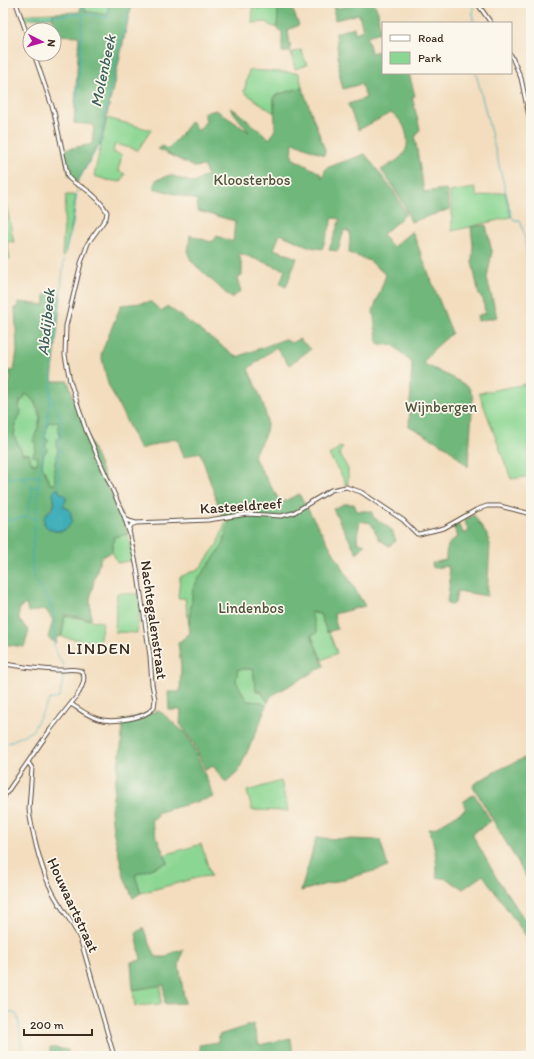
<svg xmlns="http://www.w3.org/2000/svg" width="534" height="1059" font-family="Itim,sans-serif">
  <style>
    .green { fill: #8bd692; stroke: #638058 }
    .forest { fill: #70b77c; stroke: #56704d; fill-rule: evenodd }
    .water { fill: #3eaeb9; stroke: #3c6c6c }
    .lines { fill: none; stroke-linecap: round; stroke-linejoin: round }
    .stream { stroke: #3eaeb9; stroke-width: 1 }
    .tertiary-casing { stroke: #574536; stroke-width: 5 }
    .tertiary { stroke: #fff; stroke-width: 3 }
    .labels { text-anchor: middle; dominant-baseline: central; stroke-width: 3.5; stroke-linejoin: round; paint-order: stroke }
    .park-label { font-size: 15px; fill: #4f553b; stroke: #fbf7ec }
    .street-label { font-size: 15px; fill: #3b2a1e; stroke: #fbf7ec }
    .water-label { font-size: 16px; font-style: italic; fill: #3c5f5c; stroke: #fbf7ec }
    .quarter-label { font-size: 17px; letter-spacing: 1px; fill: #3b2a1e; stroke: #fbf7ec }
  </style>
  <rect width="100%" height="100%" fill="#fbf7ec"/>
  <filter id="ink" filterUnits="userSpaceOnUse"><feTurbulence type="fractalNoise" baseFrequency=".025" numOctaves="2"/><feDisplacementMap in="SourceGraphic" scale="8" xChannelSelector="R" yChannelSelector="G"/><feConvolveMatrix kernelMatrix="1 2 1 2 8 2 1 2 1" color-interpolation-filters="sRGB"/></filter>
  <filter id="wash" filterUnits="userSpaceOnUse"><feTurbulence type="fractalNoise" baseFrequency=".012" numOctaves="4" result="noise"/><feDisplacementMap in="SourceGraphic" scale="16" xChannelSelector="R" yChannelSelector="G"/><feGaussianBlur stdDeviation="0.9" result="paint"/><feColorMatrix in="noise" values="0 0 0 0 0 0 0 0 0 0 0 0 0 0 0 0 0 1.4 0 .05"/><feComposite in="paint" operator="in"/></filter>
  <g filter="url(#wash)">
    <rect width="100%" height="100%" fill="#f3ddbe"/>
    <path class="green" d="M85,3H109V15L85,11Z
      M253,6L258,8H275L278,12L277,28L269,25L268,22L252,23Z
      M53,13L52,17L28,19L25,22L22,14L25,16L32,14Z
      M301,50L307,65L295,69L291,53Z
      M249,70L299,73L302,87L274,96V113L244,92Z
      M107,118L151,130L138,150L115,144L113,152L122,155L118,171L125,174L121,182L107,180L94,176Z
      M475,188L477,197L505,192L511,217L452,231V207L449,192Z
      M66,195H76L72,224L64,257L62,256Z
      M5,200L14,242L7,241L10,259L3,258V201Z
      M531,383V476L511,479L479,393Z
      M25,394L29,396L34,402L40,417L36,443L35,452L38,457V464H33L30,460L23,454L14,436L17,418L21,411L19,408L21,400Z
      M56,421L59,422V434L60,435V438L58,440V448L54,468L55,484H50C48,477 44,471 42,465C41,462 46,443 48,440L45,438L48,422Z
      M340,447L343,448L339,453L348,469V485H345V481L329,455Z
      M230,519L222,547L198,579L193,589L189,625L185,598H178L180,577L200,568L217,545L226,522Z
      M128,534L133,560L118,563L112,552L114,537Z
      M117,593L138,594L140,610L137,633L115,632Z
      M311,613L320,614L327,633L329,632L337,653L322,660L311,634L316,632Z
      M65,616L103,622L99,643L62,637Z
      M238,669H253L256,691H260L268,702L266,706L261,702L247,701L236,681Z
      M281,781L288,811L252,810L247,791Z
      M201,844L211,876L200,877L141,893L135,875L168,862L164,855Z
      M161,985V1004L135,1006L133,990Z"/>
    <path class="forest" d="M81,3H85V11L108,15L109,3H132L100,146L97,147L77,183L69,176L63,150L92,144L94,125L74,123L79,36L54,35V30H52L53,13L80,12Z
      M237,3H279L281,10L291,6L299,25L288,30L291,52H282V32L277,28L278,12L275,8H258L238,5Z
      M333,3L339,8L346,6V3H374L378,12L380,32L367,36L371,53L383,50V73H409L415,96L412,97L420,129L415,138L424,192L446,189L450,209L411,222C403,202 394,187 381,170C397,160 412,155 406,133C404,124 399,118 391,113L358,130L348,104L366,98L361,84L343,89L340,77L336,33L354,27L355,33L363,30L359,14L335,20Z
      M302,87L325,150L324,155L293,142L292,158L320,173L322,178L326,168L365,154L394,192L406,214L382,235L393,247L412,231L452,333L434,349L423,363L468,386L473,397L468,467L448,448L409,426L412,363L393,345L378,344L373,311L386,275L370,261L349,253L350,232L344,230L338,251L329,250L340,219L333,218L322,249L310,247L280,234L274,249L297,258L286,287L280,284L285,270L239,253L242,267V275L237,278L241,291L231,298L192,262L188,254L190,235L211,242L217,236L233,242L235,221L198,211L197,200L153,188L156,180L170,175L194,183L207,175L204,166L194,167L158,149L162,146L167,149L178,138L191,121L198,131L206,121L204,113L216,110L249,132L230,108L236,111L270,139L275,129L274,96Z
      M486,225L492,252L487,278L497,317L478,321L477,316L485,313L483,299L479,295L472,261L473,245L471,227Z
      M45,294H59L61,296L52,381H68C84,431 104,477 126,525L128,534L114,537L112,552L101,557L94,580L90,600L91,619L65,615L61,637L57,636L56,643L48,638L53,620L46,610L28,612L26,604L19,608V620L29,631L24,647L3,644L4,524H3V490L6,489L3,483V429L10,391L3,390L4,387H9L11,375L3,374V370L14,371L17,350L15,308H18V302L45,305ZM25,394C33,397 40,409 40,417C40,423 35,435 33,442L36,443L35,452L33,453V456L38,457L37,464H33L30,460V455L28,453L23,454L14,436L17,418L20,416L21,411L19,408L20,401L24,399ZM56,421L59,422L58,426L60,438L56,440V447L58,448L54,468L55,484H50L42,465L44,453L47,451V448L45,445L48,442V440L45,438L48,422L55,423ZM59,492L65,495L66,500L63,506L68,508L72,521C71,523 69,527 66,529C59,534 48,531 44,523C45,520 45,516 47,513C51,506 57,508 53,496Z
      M151,302L162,312L167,306L237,357L285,339L291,343L299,339L311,349L289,365L276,347L248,369C255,385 271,414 266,431C263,440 257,449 253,456L281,503L299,494L365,606L334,614L337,629L327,632L320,614L311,612L317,633L311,635L324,666L271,696L268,702L261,691H256L253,669H238L236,681L247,701L261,702L266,706L259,726L238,772L226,783L213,766L205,770L194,744L180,724L181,710H169L168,692H180L181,666L178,643L190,633L189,625L193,589L198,579L222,547L230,519L222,516L200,452L184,457L177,438L140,449L108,384L101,354L121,305Z
      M344,504H354L357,511H372L373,517L392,530L396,541L389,546L379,539L371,523L360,521L357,536L358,543L365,544L357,554L333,509Z
      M474,515L487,535L490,544L487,596L457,591L455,603L452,605L447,603L450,580L448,566L433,568L432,563L446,560C446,548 447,542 458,537L453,526L458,524L464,534L469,531L464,520Z
      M158,711L162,713L185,733L193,746L214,797L156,813L157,817L151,820L155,834L168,862L135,875L141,893L133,898L124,877L113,830L111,810L121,747L123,721Z
      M531,755V885L473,786L474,784L498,770Z
      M474,794L491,821L472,834L496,877L531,929V943L483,875L463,889L447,879L437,877C437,860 435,845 429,829L435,828L466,809L463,802Z
      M316,838L380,840L388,867L301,891Z
      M143,928L156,957H167L175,951L183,950L179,965L185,1003L165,1004L164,985L133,990L131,962L141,960L136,933Z
      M253,1024L259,1045L291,1038L293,1056H267L266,1053L249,1056H201L199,1045L218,1042L219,1035Z
      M50,1047L68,1050L69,1056H50Z"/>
    <path class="water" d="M56,489H59V492L65,495L66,500L63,506L70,510L72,521C70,524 68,529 64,530C57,533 44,530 44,521C43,513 51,512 54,506C56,501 53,498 53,493Z"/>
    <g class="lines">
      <path class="stream" d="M473,3V23
        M83,10V3
        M87,14L108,18V16
        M108,15V3
        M29,17L84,14
        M476,73L512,217L514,220H520L524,234L527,258
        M76,119L83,14
        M100,143L109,92L130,3
        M79,180L99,145
        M64,257L73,224L77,190
        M64,260L47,425L41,465L32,553V568L33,575L37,584L49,601L54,615V646L59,658L64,666
        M528,260L529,273L531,278
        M50,392L54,400V406C69,426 55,434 61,452L59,454L58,473L59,489
        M23,477L25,482L30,484C37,497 26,503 28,515
        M3,480L14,477L40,476
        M33,487H39
        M3,522L28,516L31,518L36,519
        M8,743L32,731L50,699H56L60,696L64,673
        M3,746L5,745
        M3,1010L16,1014L18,1018L23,1056"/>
    </g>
  </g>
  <g filter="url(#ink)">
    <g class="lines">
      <g class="tertiary-casing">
        <path id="tertiary" d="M16,3L30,43
          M477,3L491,23
          M34,54L54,112L68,177C73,183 78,185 84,188C93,194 102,203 107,212L106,218L88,243L81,263L66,326L65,355L70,381L86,430L124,516L130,535
          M511,55L521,78L531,126
          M124,516L129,521L136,523L208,520L248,514L281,516L293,513L331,490L346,487L361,492L403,520L417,534H419L444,528L476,510L487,506H500L531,514
          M3,664C21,666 46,671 63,670C68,670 78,668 82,672C87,678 80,691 77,696L50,730L3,798
          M71,704C79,709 88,716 98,719C112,723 146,719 154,707L155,700L152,684L150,656L137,568L129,531L131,525L136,523
          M28,762L32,768L29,809L30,817C35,843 41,870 53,893C62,910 74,924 81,941L114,1056"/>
      </g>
      <use href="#tertiary" class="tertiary"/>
    </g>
  </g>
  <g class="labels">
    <g class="park-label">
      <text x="252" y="180">Kloosterbos</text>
      <text x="441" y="407">Wijnbergen</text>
      <text x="251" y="608">Lindenbos</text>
    </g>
    <g class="street-label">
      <text transform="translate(241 506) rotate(-4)">Kasteeldreef</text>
      <text transform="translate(154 620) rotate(82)">Nachtegalenstraat</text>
      <text transform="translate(73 905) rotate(65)">Houwaartstraat</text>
    </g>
    <g class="water-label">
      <text transform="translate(103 71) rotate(-78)">Molenbeek</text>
      <text transform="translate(46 322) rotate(-84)">Abdijbeek</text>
    </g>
    <g class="quarter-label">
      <text x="99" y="648">LINDEN</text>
    </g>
  </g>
  <rect width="534" height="1059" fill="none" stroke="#fbf7ec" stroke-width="16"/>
  <rect x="382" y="22" width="130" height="52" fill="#fbf7ec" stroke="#aea59a"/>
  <rect x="390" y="35" width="20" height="6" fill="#ffffff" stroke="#aea59a"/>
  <text x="418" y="42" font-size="12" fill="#3b2a1e">Road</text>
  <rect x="390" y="52" width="20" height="12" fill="#8bd692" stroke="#aea59a"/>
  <text x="418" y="62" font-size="12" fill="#3b2a1e">Park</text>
  <g transform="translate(42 42) rotate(96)"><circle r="19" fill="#fbf7ec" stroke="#aea59a"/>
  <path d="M0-3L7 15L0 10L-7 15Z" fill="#b5179e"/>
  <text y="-6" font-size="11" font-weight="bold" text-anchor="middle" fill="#3b2a1e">N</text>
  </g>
  <path d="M24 1029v6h68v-6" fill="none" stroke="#3b2a1e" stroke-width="2"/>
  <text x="30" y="1029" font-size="12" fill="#3b2a1e" stroke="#fbf7ec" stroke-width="3" paint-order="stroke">200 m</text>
</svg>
